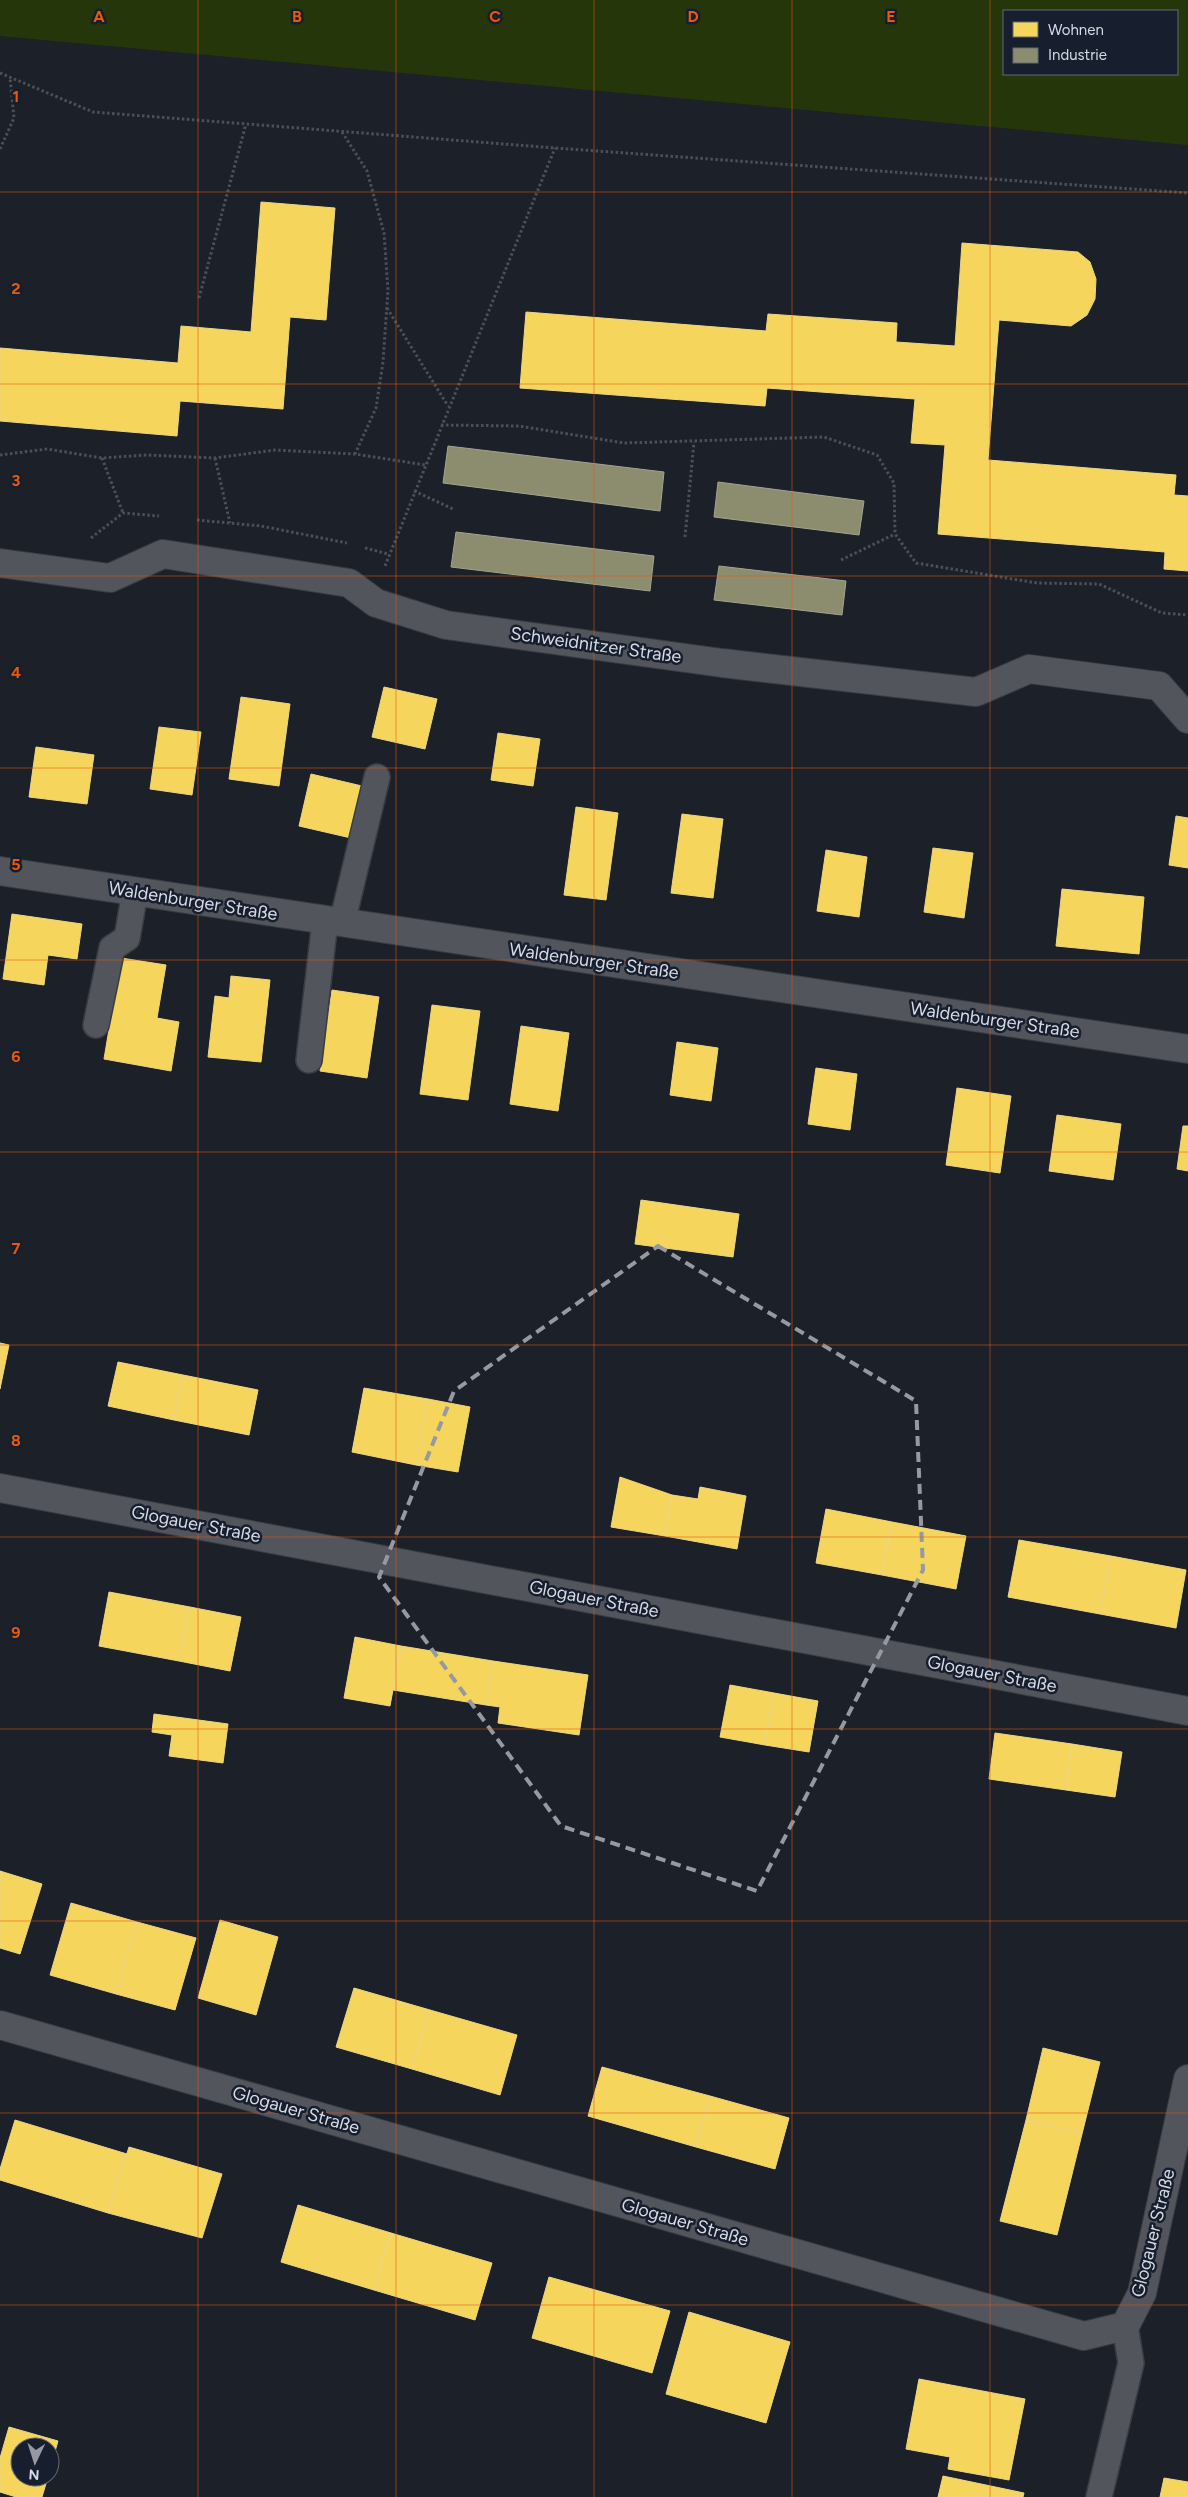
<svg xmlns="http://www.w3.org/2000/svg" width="1188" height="2497" font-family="Figtree,sans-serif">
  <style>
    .green { fill: #26360b; fill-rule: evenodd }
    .homes { fill: #f6d55c; stroke: #ecd685 }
    .industry { fill: #8c8c6e; stroke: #a2a391 }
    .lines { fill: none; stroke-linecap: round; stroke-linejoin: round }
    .lane-casing { stroke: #393c43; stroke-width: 28 }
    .street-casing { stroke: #393c43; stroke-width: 30 }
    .path { stroke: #4c5056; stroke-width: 3; stroke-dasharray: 2.5 2.5; stroke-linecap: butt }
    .lane { stroke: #52555b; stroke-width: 25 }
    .street { stroke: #52555b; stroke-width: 28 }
    .marked { fill: none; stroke: #9499a3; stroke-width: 4; stroke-dasharray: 10 6; stroke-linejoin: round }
    .grid { fill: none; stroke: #e8590c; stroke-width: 1; stroke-opacity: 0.55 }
    .labels { text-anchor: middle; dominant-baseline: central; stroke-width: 5; stroke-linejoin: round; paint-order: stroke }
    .street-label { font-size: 18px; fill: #d5dae4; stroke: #171f2e }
    .grid-label { font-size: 16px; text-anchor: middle; font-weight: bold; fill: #e8590c; stroke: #171f2e; stroke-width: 5; stroke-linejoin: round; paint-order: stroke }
  </style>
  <rect width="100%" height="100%" fill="#1c2029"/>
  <path class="green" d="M0,0H1188V145L0,36ZM1004,11H1177V74H1004Z"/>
  <path class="homes" d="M261,202L335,208L326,320L290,317L283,409L180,401L177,436L0,421V348L178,363L181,326L251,332Z
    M962,243L1078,252L1090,262L1096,279L1095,299L1087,315L1071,326L999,320L988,460L1176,475L1174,495L1188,496V571L1164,569L1165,552L938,534L945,445L911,443L915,399L767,388L765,406L520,388L526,312L766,331L768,314L897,323L896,342L955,346Z
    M384,687L437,699L425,749L372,737Z
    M241,697L290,704L279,786L229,779Z
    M159,727L201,732L192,795L150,789Z
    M498,733L540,739L533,786L491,780Z
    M36,747L94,755L87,804L29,797Z
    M311,774L362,786L351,838L299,826Z
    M576,807L618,813L606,900L564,895Z
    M682,814L723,819L713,898L671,893Z
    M1176,816L1188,818V868L1169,865Z
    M933,848L973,853L964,918L924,912Z
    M826,850L867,857L859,917L817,911Z
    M1062,889L1144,897L1139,954L1056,946Z
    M12,914L82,924L77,959L48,955L44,985L3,979Z
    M121,958L166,965L157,1018L179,1022L171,1071L104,1059Z
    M231,976L270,980L261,1062L208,1057L215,996L229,998Z
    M332,990L379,997L367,1078L320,1071Z
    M432,1005L480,1011L468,1100L420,1094Z
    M521,1026L569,1033L558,1111L510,1104Z
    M677,1042L718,1048L711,1101L670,1095Z
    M816,1068L857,1074L850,1130L808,1124Z
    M957,1088L1011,1096L1000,1173L946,1165Z
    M1057,1115L1121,1124L1113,1180L1049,1171Z
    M1183,1126H1188V1171L1177,1169Z
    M641,1200L739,1214L733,1257L635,1244Z
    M0,1343L9,1345L0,1389Z
    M118,1362L183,1375L174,1420L108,1406Z
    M183,1375L258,1390L249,1435L174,1420Z
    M364,1388L428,1399L416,1465L352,1452Z
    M428,1399L470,1407L458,1472L416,1465Z
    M620,1477L672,1495L665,1536L611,1527Z
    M700,1487L746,1496L737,1549L665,1536L672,1495L698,1499Z
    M826,1509L892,1522L882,1575L816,1563Z
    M892,1522L966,1536L956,1589L882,1575Z
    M1019,1540L1111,1556L1100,1614L1008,1597Z
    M1111,1556L1186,1570L1176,1628L1100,1614Z
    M109,1592L190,1607L179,1661L99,1646Z
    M190,1607L241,1617L230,1671L179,1661Z
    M355,1637L401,1646L390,1706L344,1698Z
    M401,1646L493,1661L486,1705L393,1690Z
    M493,1661L588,1675L579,1735L498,1723L500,1707L486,1705Z
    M730,1685L774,1693L765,1745L720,1737Z
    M774,1693L818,1701L809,1752L765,1745Z
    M154,1714L228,1724L223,1763L169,1756L172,1735L152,1732Z
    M995,1733L1072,1744L1066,1790L989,1779Z
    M1072,1744L1122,1752L1115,1797L1066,1790Z
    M0,1871L42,1884L20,1954L0,1948Z
    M71,1903L137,1922L116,1994L50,1975Z
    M220,1920L278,1937L256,2015L198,1998Z
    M137,1922L196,1938L175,2010L116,1994Z
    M354,1988L430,2010L412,2069L336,2047Z
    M430,2010L517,2035L500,2095L412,2069Z
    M1043,2048L1100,2062L1082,2134L1026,2120Z
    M602,2067L710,2096L696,2147L588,2116Z
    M710,2096L789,2118L775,2169L696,2147Z
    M15,2120L127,2154L108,2213L0,2180V2169Z
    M1026,2120L1082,2134L1057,2235L1000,2221Z
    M129,2147L222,2174L202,2238L108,2213Z
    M298,2205L391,2233L374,2290L281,2262Z
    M391,2233L492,2263L475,2320L374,2290Z
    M549,2277L670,2311L652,2373L532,2338Z
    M689,2312L790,2342L766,2423L666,2394Z
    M919,2379L1025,2399L1009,2480L948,2469L950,2457L906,2449Z
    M9,2427L58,2441L50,2469V2447H20V2477H48L42,2497H16L0,2492V2458Z
    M943,2476L1024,2493L1023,2497H938Z
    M1164,2478L1188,2482V2497H1160Z"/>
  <path class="industry" d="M448,446L664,472L660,511L443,483Z
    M718,482L864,501L859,535L714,517Z
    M456,532L654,556L650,591L451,567Z
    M719,566L846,581L842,615L714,600Z"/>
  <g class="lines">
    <g class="lane-casing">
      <path id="lane" d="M342,923L377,777
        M96,1025L112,948L127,938L135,892
        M309,1060L325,921
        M1099,2497L1131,2363L1125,2326"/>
    </g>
    <g class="street-casing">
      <path id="street" d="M0,563L110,578L163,554L349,583L376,603L446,625L722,663L976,692L1029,669L1159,686L1188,719
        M0,871L1188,1049
        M0,1488L1188,1711
        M0,2025L1084,2336L1125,2326L1142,2293L1188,2079"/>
    </g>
    <path class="path" d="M0,73L93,112L555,148L1188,193
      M342,132L367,171L384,233L388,290L383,362L376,408L355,454
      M0,149L14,118L10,77
      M199,298L246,124
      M387,308L448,406
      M441,425L519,426L624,443L824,437L877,455L894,483L895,534L916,563L1037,583L1099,584L1162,613L1188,615
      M0,455L47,449L102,458L146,455L215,458L275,450L355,454L425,465
      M102,458L123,513
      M215,458L230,523
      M414,491L453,509
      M197,520L261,526L347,543
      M685,537L694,442
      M91,538L123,513L159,516
      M365,548L388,554
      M841,560L895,534
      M385,566L555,148"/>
    <use href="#lane" class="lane"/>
    <use href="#street" class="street"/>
  </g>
  <path class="marked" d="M658,1246L916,1401L923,1570L757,1891L561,1826L379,1577L454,1391Z"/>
  <path class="grid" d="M198,0V2497M396,0V2497M594,0V2497M792,0V2497M990,0V2497M0,192H1188M0,384H1188M0,576H1188M0,768H1188M0,960H1188M0,1152H1188M0,1345H1188M0,1537H1188M0,1729H1188M0,1921H1188M0,2113H1188M0,2305H1188"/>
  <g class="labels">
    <g class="street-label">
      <text transform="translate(596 645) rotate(8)">Schweidnitzer Straße</text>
      <text transform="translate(193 901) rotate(9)">Waldenburger Straße</text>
      <text transform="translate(594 961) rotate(8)">Waldenburger Straße</text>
      <text transform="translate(995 1020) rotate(8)">Waldenburger Straße</text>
      <text transform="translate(196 1524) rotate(11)">Glogauer Straße</text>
      <text transform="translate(594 1599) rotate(11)">Glogauer Straße</text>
      <text transform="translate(992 1674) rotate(11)">Glogauer Straße</text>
      <text transform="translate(296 2110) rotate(16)">Glogauer Straße</text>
      <text transform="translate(685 2222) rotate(16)">Glogauer Straße</text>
      <text transform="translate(1153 2233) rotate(-76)">Glogauer Straße</text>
    </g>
  </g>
  <g class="grid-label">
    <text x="99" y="22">A</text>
    <text x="297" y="22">B</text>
    <text x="495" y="22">C</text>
    <text x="693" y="22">D</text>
    <text x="891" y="22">E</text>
    <text x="16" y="102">1</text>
    <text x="16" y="294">2</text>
    <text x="16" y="486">3</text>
    <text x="16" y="678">4</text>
    <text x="16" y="870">5</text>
    <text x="16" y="1062">6</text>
    <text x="16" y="1254">7</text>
    <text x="16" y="1446">8</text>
    <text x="16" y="1638">9</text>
  </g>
  <rect x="1003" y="10" width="175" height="65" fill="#171f2e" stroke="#636a77"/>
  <rect x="1013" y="22" width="25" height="15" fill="#f6d55c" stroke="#636a77"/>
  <text x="1048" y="35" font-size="15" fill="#d5dae4">Wohnen</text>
  <rect x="1013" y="48" width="25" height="15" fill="#8c8c6e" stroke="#636a77"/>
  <text x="1048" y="60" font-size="15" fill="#d5dae4">Industrie</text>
  <g transform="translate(35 2462) rotate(184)"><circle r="24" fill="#171f2e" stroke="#636a77"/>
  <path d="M0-4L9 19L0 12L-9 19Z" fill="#9499a3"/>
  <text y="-8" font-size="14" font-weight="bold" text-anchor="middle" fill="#d5dae4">N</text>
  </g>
</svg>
